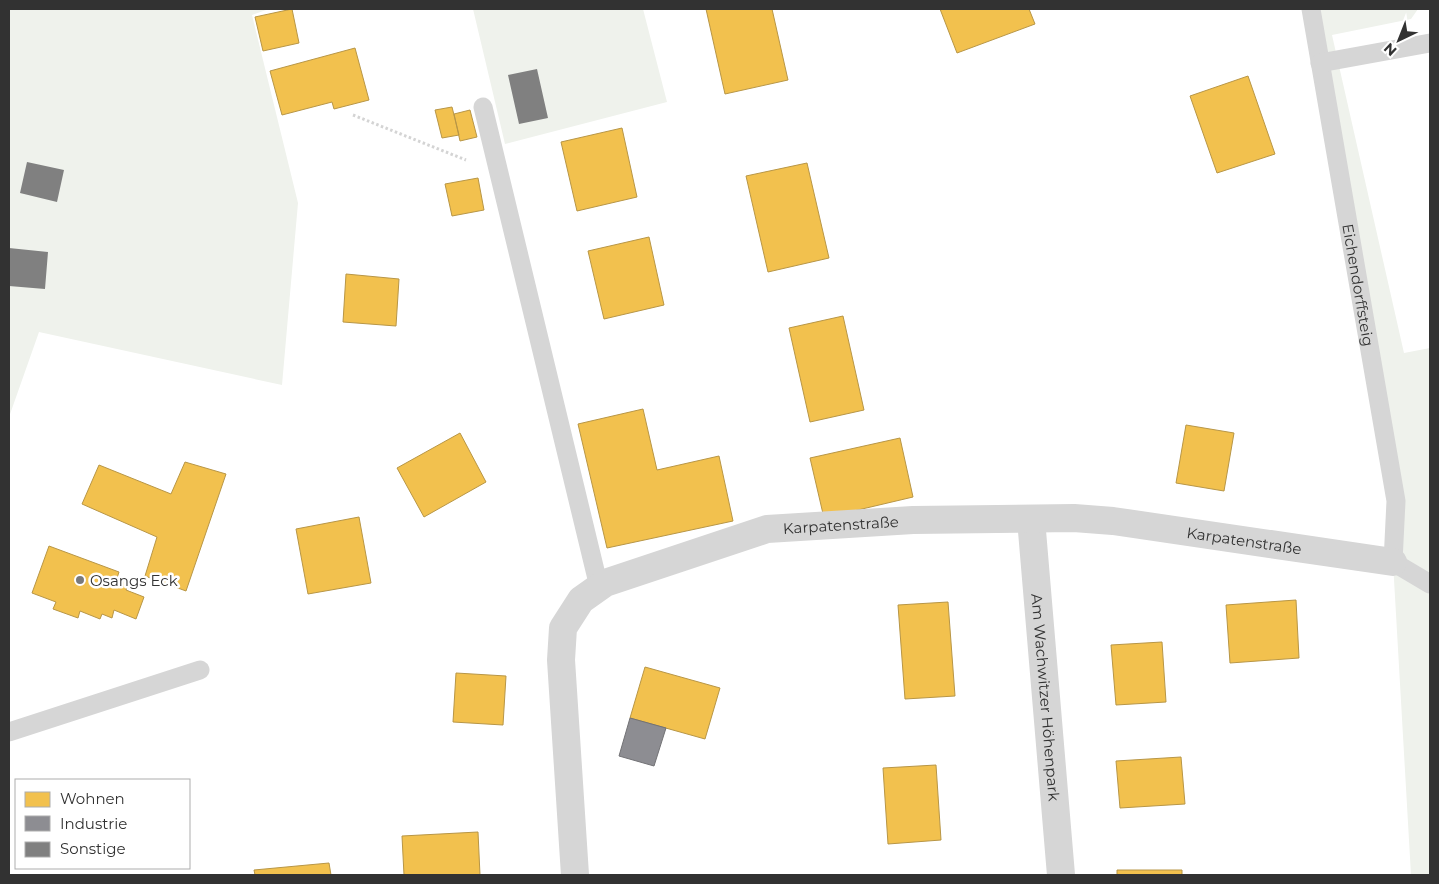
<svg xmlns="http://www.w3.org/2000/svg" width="1439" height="884" font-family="Montserrat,sans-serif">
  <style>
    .green { fill: #eff2ec }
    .homes { fill: #f2c14e; stroke: #b89646 }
    .industry { fill: #8d8d92; stroke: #727275 }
    .building { fill: #808080 }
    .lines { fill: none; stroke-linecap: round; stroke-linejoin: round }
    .path { stroke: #d4d4d4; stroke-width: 3; stroke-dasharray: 2.5 2.5; stroke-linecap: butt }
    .service { stroke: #d6d6d6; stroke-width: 19 }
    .minor { stroke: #d6d6d6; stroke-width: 28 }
    .poi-dot { fill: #7a7a7a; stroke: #fff; stroke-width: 2 }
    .labels { text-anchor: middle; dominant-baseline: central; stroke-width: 5; stroke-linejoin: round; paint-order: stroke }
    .street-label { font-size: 15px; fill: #323232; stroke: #fff }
    .poi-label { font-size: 15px; fill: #323232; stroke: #fff; text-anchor: start }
  </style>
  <rect width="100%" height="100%" fill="#fff"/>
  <path class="green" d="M9,9H269L252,15L298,203L282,385L39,332L9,417Z
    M473,9H643L667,102L505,144Z
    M1311,9H1418L1411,19L1332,35L1404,353L1430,348V875H1411L1393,562L1396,501Z"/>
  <path class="homes" d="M292,9L299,43L263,51L255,17Z
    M706,9H772L788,80L725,94Z
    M940,9H1029L1035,24L957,53Z
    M355,48L369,100L334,109L332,102L282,115L270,71Z
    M1248,76L1275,154L1217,173L1190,96Z
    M452,107L459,135L442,138L435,110Z
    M470,110L477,137L460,141L454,114Z
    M622,128L637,197L577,211L561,142Z
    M807,163L829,258L768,272L746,176Z
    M478,178L484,210L452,216L445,184Z
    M649,237L664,305L604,319L588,251Z
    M346,274L399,279L396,326L343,322Z
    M843,316L864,410L810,422L789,328Z
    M643,409L657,470L719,456L733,521L607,548L578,424Z
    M1186,425L1234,433L1224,491L1176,483Z
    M460,433L486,482L424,517L397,468Z
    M900,438L913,497L824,518L810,458Z
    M185,462L226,474L186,591L145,576L157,537L82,504L99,465L171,494Z
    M359,517L371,583L308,594L296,529Z
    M49,546L119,572L117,578L128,582L126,590L144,597L136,619L114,610L112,618L102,614L100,619L80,611L78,618L53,609L56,602L32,593Z
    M1296,600L1299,658L1230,663L1226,605Z
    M948,602L955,696L905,699L898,605Z
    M1162,642L1166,702L1116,705L1111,645Z
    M645,667L720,688L705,739L630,718Z
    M456,673L506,676L503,725L453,722Z
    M1181,757L1185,804L1120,808L1116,761Z
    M936,765L941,840L888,844L883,768Z
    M478,832L480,875H404L402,836Z
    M329,863L331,875H255L254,870Z
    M1117,870H1182V875H1117Z"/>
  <path class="industry" d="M630,718L666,728L654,766L619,756Z"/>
  <path class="building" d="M537,69L548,118L519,124L508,75Z
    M27,162L64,170L57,202L20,193Z
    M9,248L48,252L45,289L9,286Z"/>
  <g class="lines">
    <path class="path" d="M353,115L466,160"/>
    <g class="service">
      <path id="s1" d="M1311,9L1396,501L1393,562L1430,584"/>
      <path d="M1320,63L1430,43"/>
      <path d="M483,107L599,587"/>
      <path d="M9,732L200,670"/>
    </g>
    <g class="minor">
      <path id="s2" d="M1031,519L1061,875"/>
      <path id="s3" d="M575,875L561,660L563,628L581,600L605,583L767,529L913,520L1074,518L1113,521L1393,562"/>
    </g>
  </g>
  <circle class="poi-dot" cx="80" cy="580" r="5"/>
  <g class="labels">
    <g class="street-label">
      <text stroke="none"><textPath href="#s1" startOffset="280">Eichendorffsteig</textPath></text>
      <text stroke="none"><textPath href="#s3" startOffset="555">Karpatenstraße</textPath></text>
      <text stroke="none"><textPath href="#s3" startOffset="960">Karpatenstraße</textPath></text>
      <text stroke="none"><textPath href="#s2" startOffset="179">Am Wachwitzer Höhenpark</textPath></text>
    </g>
    <g class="poi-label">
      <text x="90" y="580">Osangs Eck</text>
    </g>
  </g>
  <rect width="1439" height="884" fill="none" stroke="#323232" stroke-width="20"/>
  <rect x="15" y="779" width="175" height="90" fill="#ffffff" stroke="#adadad"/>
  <rect x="25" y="792" width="25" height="15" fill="#f2c14e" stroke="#adadad"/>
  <text x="60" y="804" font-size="15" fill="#323232">Wohnen</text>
  <rect x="25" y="816" width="25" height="15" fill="#8d8d92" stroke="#adadad"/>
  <text x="60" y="829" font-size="15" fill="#323232">Industrie</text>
  <rect x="25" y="842" width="25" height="15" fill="#808080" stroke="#adadad"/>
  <text x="60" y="854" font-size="15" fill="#323232">Sonstige</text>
  <g transform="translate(1399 40) rotate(223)" stroke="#ffffff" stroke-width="4" paint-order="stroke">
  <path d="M0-4L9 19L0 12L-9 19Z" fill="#323232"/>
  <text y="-8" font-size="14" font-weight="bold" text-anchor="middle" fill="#323232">N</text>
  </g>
</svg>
